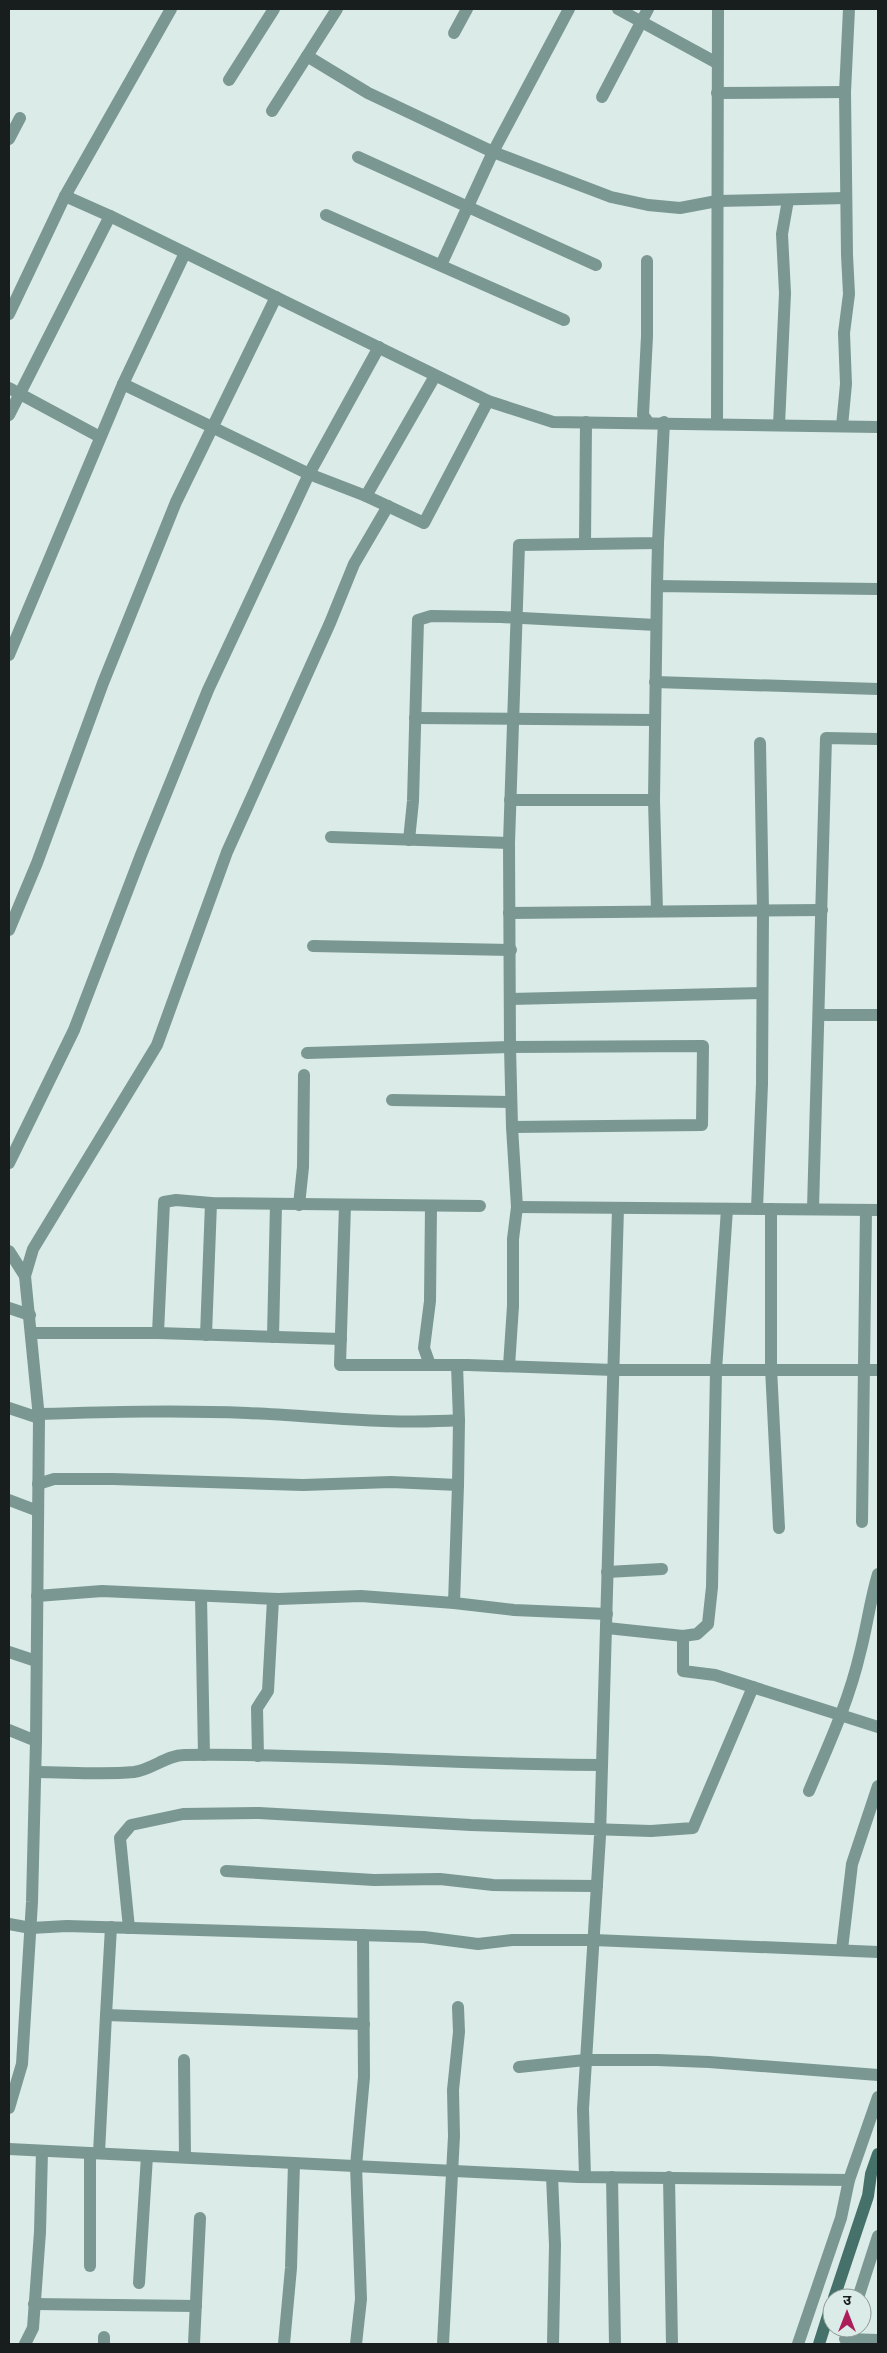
<svg xmlns="http://www.w3.org/2000/svg" width="887" height="2353" font-family="'PT Serif','Noto Sans Devanagari',serif">
<style>
.lines{fill:none;stroke-linecap:round;stroke-linejoin:round}
.street{stroke:#7b9792;stroke-width:12}
.secondary{stroke:#45716a;stroke-width:12}
</style>
<rect width="100%" height="100%" fill="#daebe8"/>
<g class="lines">
<g class="street">
<polyline points="618,9 717,63"/>
<polyline points="454,33 467,9"/>
<polyline points="307,56 368,93 493,152 611,197 648,205 680,208 717,201 846,198"/>
<polyline points="229,80 274,9"/>
<polyline points="717,93 845,92"/>
<polyline points="602,97 648,9"/>
<polyline points="272,111 337,9"/>
<polyline points="9,139 20,118"/>
<polyline points="358,157 596,265"/>
<polyline points="65,196 110,216"/>
<polyline points="326,215 564,320"/>
<polyline points="647,261 647,336 643,415 648,422"/>
<polyline points="441,265 493,152 569,9"/>
<polyline points="9,314 65,196 171,9"/>
<polyline points="123,384 309,474 366,496 424,523 488,401"/>
<polyline points="9,388 100,437"/>
<polyline points="9,415 110,216 488,401 553,422 878,427"/>
<polyline points="717,424 718,9"/>
<polyline points="779,425 785,293 782,234 788,200"/>
<polyline points="842,426 846,384 844,333 849,294 847,255 845,92 849,9"/>
<polyline points="366,496 435,376"/>
<polyline points="585,544 586,422"/>
<polyline points="657,586 658,543"/>
<polyline points="9,655 123,384 185,253"/>
<polyline points="655,682 878,689"/>
<polyline points="415,718 655,720"/>
<polyline points="510,800 654,800"/>
<polyline points="331,837 509,843"/>
<polyline points="409,840 413,801 418,620 431,616 501,617 656,625"/>
<polyline points="657,911 654,800 657,586 878,589"/>
<polyline points="509,913 822,910"/>
<polyline points="9,930 37,863 103,683 176,502 276,297"/>
<polyline points="313,946 511,950"/>
<polyline points="510,999 762,993"/>
<polyline points="819,1015 878,1015"/>
<polyline points="307,1053 510,1047 703,1046 702,1125 512,1127"/>
<polyline points="392,1100 511,1102"/>
<polyline points="9,1163 74,1030 141,855 208,690 309,474 379,347"/>
<polyline points="299,1205 303,1167 304,1075"/>
<polyline points="345,1205 340,1365 468,1365 614,1370 878,1370"/>
<polyline points="517,1207 878,1210"/>
<polyline points="757,1209 762,1084 763,910 760,743"/>
<polyline points="771,1209 771,1368 779,1528"/>
<polyline points="813,1209 826,738 878,739"/>
<polyline points="9,1251 25,1276"/>
<polyline points="9,1308 30,1315"/>
<polyline points="31,1333 158,1333 341,1339"/>
<polyline points="158,1333 164,1202 176,1200 211,1203 480,1206"/>
<polyline points="206,1335 211,1203"/>
<polyline points="273,1337 276,1204"/>
<polyline points="430,1365 424,1348 430,1301 431,1206"/>
<polyline points="509,1366 513,1306 513,1239 517,1207 512,1127 510,1047 509,843 519,545 658,543 664,422"/>
<polyline points="9,1408 39,1418"/>
<path d="M39,1414C108,1412 178,1410 247,1413C317,1416 389,1425 459,1420L457,1365"/>
<polyline points="38,1484 54,1479 113,1479 303,1485 391,1482 458,1485 459,1420"/>
<polyline points="9,1500 38,1511"/>
<polyline points="862,1522 866,1210"/>
<polyline points="607,1572 662,1569"/>
<polyline points="37,1596 102,1591 278,1599 361,1596 454,1603 458,1485"/>
<polyline points="201,1596 204,1755"/>
<polyline points="454,1603 514,1610 607,1614"/>
<polyline points="607,1628 683,1636 697,1634 708,1624 712,1587 716,1370 727,1209"/>
<polyline points="683,1636 683,1671 715,1675 878,1727"/>
<polyline points="9,1652 36,1661"/>
<polyline points="9,1730 36,1741"/>
<polyline points="258,1756 257,1708 268,1691 273,1599"/>
<path d="M36,1772C68,1772 102,1775 134,1772C151,1770 167,1755 184,1755C324,1753 462,1765 601,1765"/>
<path d="M809,1791C828,1746 849,1701 860,1653C867,1627 870,1600 878,1574"/>
<polyline points="226,1871 374,1880 440,1879 493,1885 597,1886"/>
<polyline points="9,1924 31,1928 67,1926 424,1937 478,1944 512,1940 594,1940 878,1952"/>
<polyline points="111,1927 106,2015 364,2024"/>
<polyline points="129,1928 120,1838 131,1825 183,1814 259,1813 471,1825 651,1831 693,1828 753,1687"/>
<polyline points="842,1949 852,1864 878,1786"/>
<polyline points="184,2060 185,2157"/>
<polyline points="519,2067 585,2060 657,2060 709,2062 878,2075"/>
<polyline points="9,2108 22,2064 32,1902 36,1741 39,1418 25,1276 33,1249 157,1045 227,852 330,623 354,564 388,506"/>
<polyline points="9,2149 578,2177 849,2180"/>
<polyline points="99,2153 106,2015"/>
<polyline points="552,2176 555,2245 553,2344"/>
<polyline points="585,2177 583,2109 600,1836 618,1208"/>
<polyline points="612,2177 615,2344"/>
<polyline points="669,2177 672,2344"/>
<polyline points="90,2266 90,2153"/>
<polyline points="139,2283 147,2156"/>
<polyline points="858,2298 878,2236"/>
<polyline points="34,2304 196,2306"/>
<polyline points="845,2339 878,2340"/>
<polyline points="25,2344 33,2328 40,2232 42,2151"/>
<polyline points="104,2344 104,2337"/>
<polyline points="194,2344 200,2218"/>
<polyline points="284,2344 291,2268 294,2163"/>
<polyline points="356,2344 361,2299 356,2166 364,2077 363,1935"/>
<polyline points="443,2344 454,2136 453,2090 459,2032 458,2007"/>
<polyline points="798,2344 841,2218 849,2180 878,2097"/>
</g>
<g class="secondary">
<polyline points="834,2298 868,2196 871,2174 878,2154"/>
<polyline points="819,2344 832,2303"/>
</g>
</g>
<rect width="887" height="2353" fill="none" stroke="#181e1d" stroke-width="20"/>
<g transform="translate(847 2313)"><circle r="24" fill="#daebe8" stroke="#8c9997"/>
<path d="M0-4L9 19L0 12L-9 19Z" fill="#ac1e5a"/>
<text y="-8" font-size="14" font-weight="bold" text-anchor="middle" fill="#181e1d">उ</text>
</g>
</svg>
